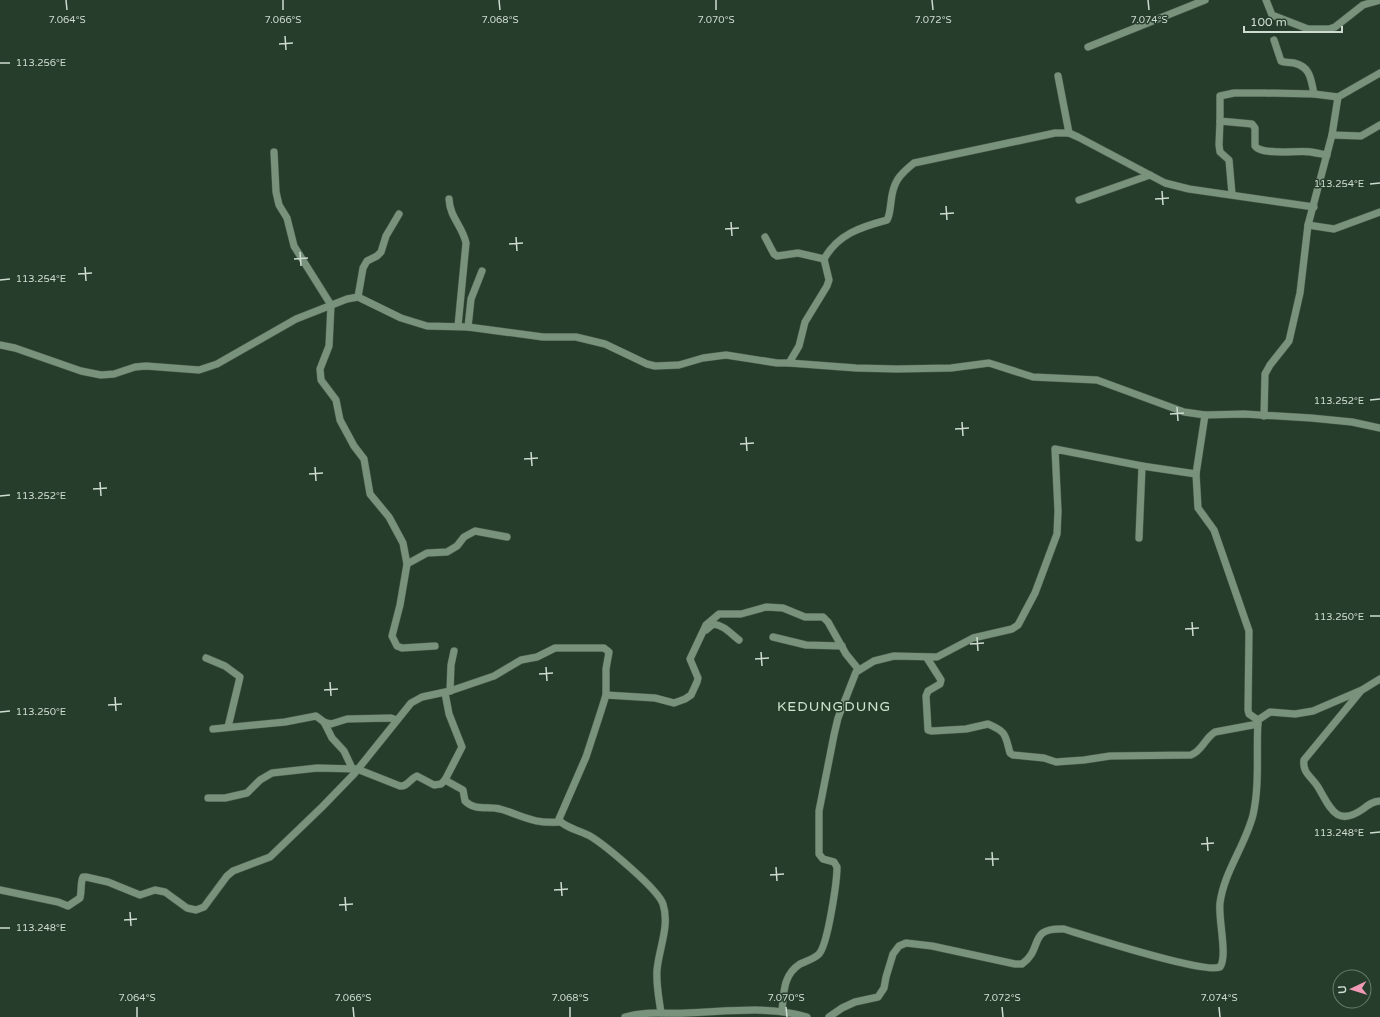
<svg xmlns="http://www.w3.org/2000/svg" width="1380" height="1017" font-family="'Varela Round',sans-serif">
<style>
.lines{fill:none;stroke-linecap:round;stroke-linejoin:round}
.minor-casing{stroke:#485b4c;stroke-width:8}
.minor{stroke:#78927c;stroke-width:7}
.ticks{fill:none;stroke:#cedbd0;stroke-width:1.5}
.labels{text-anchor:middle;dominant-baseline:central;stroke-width:3;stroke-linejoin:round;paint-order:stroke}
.quarter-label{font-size:14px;letter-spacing:1px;fill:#cbe7cf;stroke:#273d2b}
.ticks-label{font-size:10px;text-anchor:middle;fill:#cedbd0;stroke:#273d2b;stroke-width:3;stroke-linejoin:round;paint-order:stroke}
</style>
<rect width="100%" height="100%" fill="#273d2b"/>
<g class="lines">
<defs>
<g id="minor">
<polyline points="1266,0 1272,15 1308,29 1329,29 1335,27 1363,5 1380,0"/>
<path d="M1274,40L1281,61C1285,63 1290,62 1294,63C1311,67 1311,80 1314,94"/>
<polyline points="1088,47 1205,0"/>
<polyline points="1058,76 1069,133"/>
<polyline points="1220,121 1219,145 1220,152 1229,160 1232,194"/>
<polyline points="1332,135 1361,136 1380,125"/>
<polyline points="274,152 276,192 279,205 287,218 294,246 331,305 329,346 320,369 321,380 336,400 340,420 354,446 364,459 370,494 389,517 403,543 407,564 400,605 392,636 397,646 402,648 435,646"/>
<path d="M1327,155C1322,154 1316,153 1311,152C1299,150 1262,156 1255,146V128L1252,124L1220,121V96L1234,93H1264L1314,94L1338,97L1380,73"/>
<path d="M449,199C450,218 462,225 466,243L458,326"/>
<polyline points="1079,200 1150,175"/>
<polyline points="1308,225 1334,229 1380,212"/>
<polyline points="765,237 774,254 777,256 798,253 824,259"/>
<polyline points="358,297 363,268 367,261 377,256 381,252 386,236 399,214"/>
<polyline points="468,327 471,299 482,271"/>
<path d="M0,345L15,348L81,371L101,375L114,374L135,367L146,366L199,370L217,364L296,319L347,299L358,297L401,318L427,326L468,327L543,337H576L605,344L647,364L655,366L679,365L703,358L726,355L777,363H789L799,346L805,322L827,286L829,280L824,259C838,234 861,227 887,220C890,215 890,208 891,202C893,182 899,175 914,163L1055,133H1069L1078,137L1165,183L1189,189L1314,207"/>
<polyline points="789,363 856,368 897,369 951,368 989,363 1033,377 1097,380 1184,412 1205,415 1244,414 1311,418 1352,422 1380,428"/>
<polyline points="1205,415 1196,474 1198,508 1214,530 1249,631 1248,710 1249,714 1258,720"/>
<polyline points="1264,416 1265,374 1270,365 1289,341 1300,293 1308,225 1332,135 1338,97"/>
<polyline points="1139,538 1142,466"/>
<polyline points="407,564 427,553 447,552 457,546 464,537 475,531 507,537"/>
<path d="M706,630L713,624C724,625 731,634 739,640"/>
<polyline points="773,637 806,645 842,646"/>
<polyline points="206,658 225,666 240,677 228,727"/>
<path d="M927,658L941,680L940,684L928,691L926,696L928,730L932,731L966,729L988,724C1007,732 1005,735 1010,753L1013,755L1044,758L1056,762L1084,760L1110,756L1191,755C1202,751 1205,738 1215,732L1258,724"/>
<polyline points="450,691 451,665 454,651"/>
<path d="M1360,692L1304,760C1302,773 1312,777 1318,787C1330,807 1336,828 1363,809C1368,805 1373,801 1380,801"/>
<polyline points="606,695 655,698 674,703 685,699 691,695 697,682 698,678 690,659 706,625 719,614 741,614 766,607 783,608 805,617 823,617 828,622 846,654 859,670"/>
<polyline points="324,722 331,724 347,719 391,718 397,720"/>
<polyline points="213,729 285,722 316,716 324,722 332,738 344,751 352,768"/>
<path d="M445,780L463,790L465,801C475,811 488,806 500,809C524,816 532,824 560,822"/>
<path d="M208,798H225L247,793L260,780L272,773L317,768L357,769L400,786C407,787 411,778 417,776L434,785L441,784L445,780L462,747L449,714L445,693"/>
<path d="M0,890L58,902L68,906L80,898C82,890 80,884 83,877H86L108,882L140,895L155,890L165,892L187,908L196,910L204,907L227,876L233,871L270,857L322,807L354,774L411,703L422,697L450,691L494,676L521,660L537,657L555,648H604L609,652L606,669V695L601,711L586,757L559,819C561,826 583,832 590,836C605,845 658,889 663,904C670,926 659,948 657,970C656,985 659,998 661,1013"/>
<path d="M782,1010C784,992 783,975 800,964C806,961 814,959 819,954C828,944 837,881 837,867L834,862L823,859L819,854V811L834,735L838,718L856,672L874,661L894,656L937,657L973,638L1012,629L1018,625L1035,593L1057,534L1058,511L1055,449L1142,466L1196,474"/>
<path d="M625,1017C645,1011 665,1014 686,1013C726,1012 768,1005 807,1017"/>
<path d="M829,1017L842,1008L855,1002L878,997L884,988L886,977L893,954L899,946L906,943L932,946L1015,964H1022C1044,949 1027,927 1064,929C1087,936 1204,974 1220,967C1228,956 1218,919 1220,903C1224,872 1245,846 1253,815C1260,784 1256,752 1258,720L1270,712L1295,714L1313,711L1362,690L1380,679"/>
</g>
</defs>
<use href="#minor" class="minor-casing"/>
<use href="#minor" class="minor"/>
</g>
<path class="ticks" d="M66,0L67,10M283,0V10M499,0L500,10M716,0V10M932,0L933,10M1148,0L1149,10M285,36L286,50M279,44L293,43M0,63H10M1370,184L1380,183M1162,191L1163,205M1155,199L1169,198M946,206L947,220M940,214L954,213M731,222L732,236M725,229L739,228M516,237L517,251M509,244L523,243M300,252L301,266M294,259L308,258M85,267L86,281M78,274L92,273M0,280L10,279M1370,400L1380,399M1177,407L1178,421M1170,414L1184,413M962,422L963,436M955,429L969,428M746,437L747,451M740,444L754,443M531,452L532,466M524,459L538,458M315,467L316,481M309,474L323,473M100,482L101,496M93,489L107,488M0,496L10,495M1370,616H1380M1192,622L1193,636M1185,629L1199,628M977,637L978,651M970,644L984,643M761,652L762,666M755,659L769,658M546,667L547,681M539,674L553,673M330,682L331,696M324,690L338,689M115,697L116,711M108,705L122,704M0,712L10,711M1370,833L1380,832M1207,837L1208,851M1201,844L1214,843M992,852L993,866M985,859H999M776,867L777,881M770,875L784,874M561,882L562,896M554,890L568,889M345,897L346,911M339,905L353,904M130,912L131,926M124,920L137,919M0,928H10M137,1007V1017M353,1007L354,1017M570,1007V1017M786,1007L787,1017M1002,1007L1003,1017M1219,1007L1220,1017"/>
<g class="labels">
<g class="quarter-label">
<text x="834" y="706">KEDUNGDUNG</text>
</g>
</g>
<g class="ticks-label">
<text x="67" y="23">7.064°S</text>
<text x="283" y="23">7.066°S</text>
<text x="500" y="23">7.068°S</text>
<text x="716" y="23">7.070°S</text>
<text x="933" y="23">7.072°S</text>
<text x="1149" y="23">7.074°S</text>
<text x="41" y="66">113.256°E</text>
<text x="1339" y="187">113.254°E</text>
<text x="41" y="282">113.254°E</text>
<text x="1339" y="404">113.252°E</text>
<text x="41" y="499">113.252°E</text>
<text x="1339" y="620">113.250°E</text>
<text x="41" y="715">113.250°E</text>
<text x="1339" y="836">113.248°E</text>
<text x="41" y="931">113.248°E</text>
<text x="137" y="1001">7.064°S</text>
<text x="353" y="1001">7.066°S</text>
<text x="570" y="1001">7.068°S</text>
<text x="786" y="1001">7.070°S</text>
<text x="1002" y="1001">7.072°S</text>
<text x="1219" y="1001">7.074°S</text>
</g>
<g transform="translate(1352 989) rotate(266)"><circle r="19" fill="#273d2b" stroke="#6a7c6d"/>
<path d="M0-3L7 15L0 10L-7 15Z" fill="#f09ab5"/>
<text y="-6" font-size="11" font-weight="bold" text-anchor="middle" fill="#cedbd0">U</text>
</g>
<path d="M1244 26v6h98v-6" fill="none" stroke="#cedbd0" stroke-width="2"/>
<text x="1250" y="26" font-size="12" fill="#cedbd0" stroke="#273d2b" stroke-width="3" paint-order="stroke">100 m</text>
</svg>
